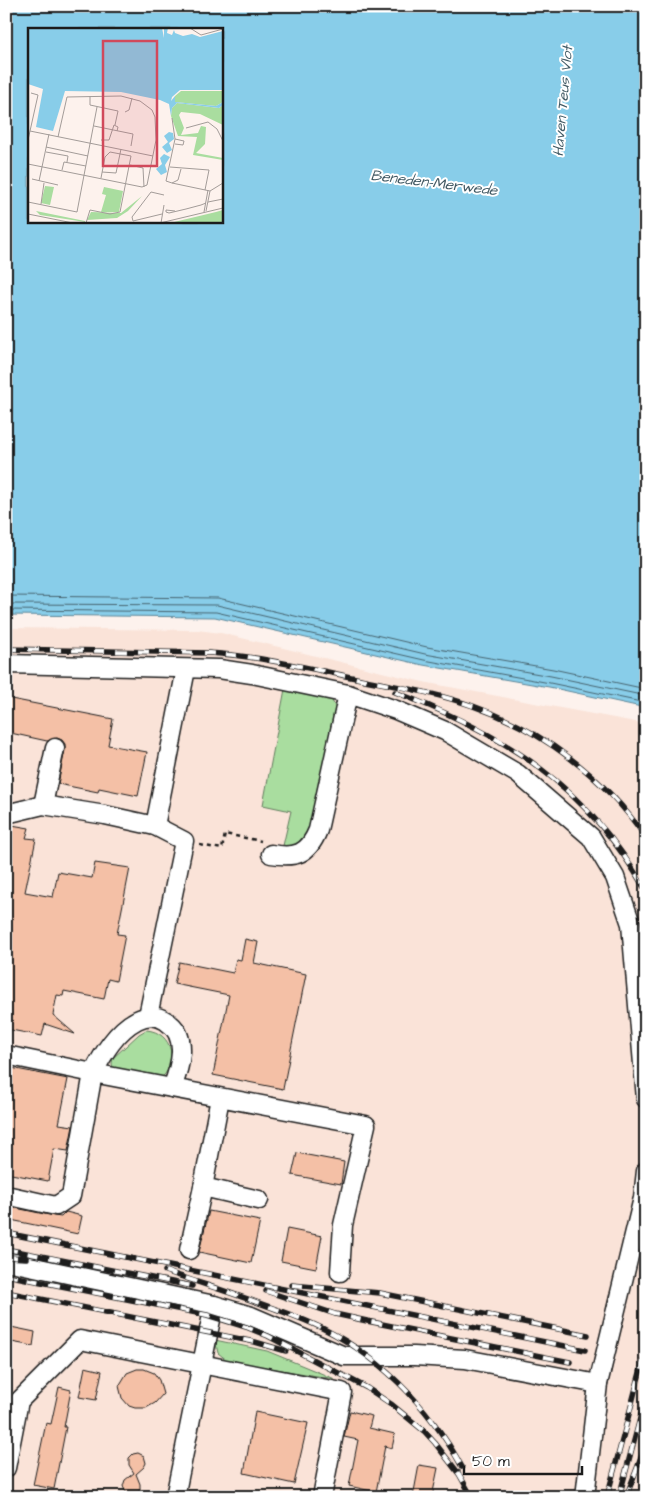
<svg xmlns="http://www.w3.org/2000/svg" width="652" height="1503" font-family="'Architects Daughter',sans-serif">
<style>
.built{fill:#fae3d8}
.green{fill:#a9dd9f;stroke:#627c5e}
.water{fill:#88cde9;stroke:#5d8697;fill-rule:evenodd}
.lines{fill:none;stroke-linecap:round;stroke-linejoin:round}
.shore{stroke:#47636e;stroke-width:1}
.building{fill:#f4c0a6;stroke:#1c1c1c}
.minor-casing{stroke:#1c1c1c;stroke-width:21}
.path{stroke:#1c1c1c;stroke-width:2.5;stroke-dasharray:4 4;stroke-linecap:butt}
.minor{stroke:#fff;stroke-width:18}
.rail-casing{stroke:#1c1c1c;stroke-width:5.5}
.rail{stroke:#fff;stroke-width:4;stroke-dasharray:11;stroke-linecap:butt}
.labels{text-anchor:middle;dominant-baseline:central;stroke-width:4;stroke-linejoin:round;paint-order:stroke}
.water-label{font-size:15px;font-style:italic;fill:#425a64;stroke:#fff}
.inset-road{fill:none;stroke:#a39c99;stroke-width:1}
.view{fill:#d1495b;fill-opacity:0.15;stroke:#d1495b;stroke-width:2.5}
.inset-edge{fill:none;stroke:#1c1c1c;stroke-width:2.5}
</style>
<rect width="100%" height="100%" fill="#fdf2ed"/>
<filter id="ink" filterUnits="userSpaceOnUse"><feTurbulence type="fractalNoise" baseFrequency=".02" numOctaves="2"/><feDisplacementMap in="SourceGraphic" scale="10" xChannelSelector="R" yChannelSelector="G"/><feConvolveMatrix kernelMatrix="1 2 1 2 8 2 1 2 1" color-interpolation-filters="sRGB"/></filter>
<g filter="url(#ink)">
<polygon class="built" points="6,628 197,630 221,633 423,682 646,724 646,1473 639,1497 6,1497"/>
<g class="green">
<polygon points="285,689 331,699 336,708 336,716 310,833 298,846 282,850 291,811 263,805"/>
<path d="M146,1030C174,1032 179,1065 159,1080L113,1071L112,1063L113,1058L139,1034Z"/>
<polygon points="215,1340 267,1351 335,1379 228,1361 218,1353"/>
</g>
<path class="water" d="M6,6H646V708L549,687L423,665L215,617L6,615ZM29,29H221V221H29Z"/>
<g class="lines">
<g class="shore">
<polyline points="6,596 218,598 427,647 553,669 646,689"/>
<polyline points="6,604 217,605 425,654 551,676 646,696"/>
<polyline points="6,610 216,612 424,660 550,683 646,703"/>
</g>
</g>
<g class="building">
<polygon points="6,698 113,719 108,745 147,752 138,796 99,788 98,792 58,784 65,750 65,744 62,740 57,738 47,741 6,732"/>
<polygon points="6,824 29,828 26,838 36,839 25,892 53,897 58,872 92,878 95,863 130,868 117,934 125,935 116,981 108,979 104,999 64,991 63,996 57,995 53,1015 75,1034 45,1024 42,1036 6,1029"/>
<polygon points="245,939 258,942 254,963 306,974 283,1089 213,1075 229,995 174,984 179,962 233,973 236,959 241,960"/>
<polygon points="6,1067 68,1079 59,1124 73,1126 68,1151 54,1149 48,1181 6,1173"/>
<polygon points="297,1153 344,1162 341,1184 292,1175"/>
<polygon points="6,1206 54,1216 61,1217 66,1212 82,1216 78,1234 6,1219"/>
<polygon points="209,1211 260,1221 251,1263 199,1252"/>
<polygon points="287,1229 322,1236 316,1268 281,1261"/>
<polygon points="6,1326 35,1332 33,1346 6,1341"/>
<polygon points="85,1367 102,1371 96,1400 79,1397"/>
<polygon points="137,1369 144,1369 154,1373 159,1380 163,1394 155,1403 146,1408 135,1408 129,1406 122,1398 119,1386 127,1373"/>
<polygon points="59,1387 71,1390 64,1427 66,1427 54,1489 33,1485 46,1423 51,1424"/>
<polygon points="350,1411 372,1416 369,1428 395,1434 392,1448 385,1446 376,1492 349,1486 358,1440 344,1437"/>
<polygon points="255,1412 308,1423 294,1484 244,1473"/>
<polygon points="138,1453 144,1456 146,1463 144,1467 136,1474 140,1484 140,1490 136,1493 131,1495 125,1491 123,1486 125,1480 134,1473 129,1465 129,1458 133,1454"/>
<polygon points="419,1465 438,1468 432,1497 413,1497"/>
</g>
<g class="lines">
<defs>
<g id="minor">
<polyline points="6,664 219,669 252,674 348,694 396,710 445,731 518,774 591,837 615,877 631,924 646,1099"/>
<polyline points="43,805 55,748"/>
<polyline points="6,814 43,805 105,815 155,826 184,841 148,1016"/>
<polyline points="155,826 186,669"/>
<path d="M271,854C295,858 308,855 318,830L348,694"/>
<polyline points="6,1055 93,1073 366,1125 343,1225 340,1272"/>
<polyline points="203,1187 259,1200"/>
<path d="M6,1195L56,1206L71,1196L93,1073C103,1054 116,1031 137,1020C147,1015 157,1015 166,1021C190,1036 180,1067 172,1088"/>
<polyline points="189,1250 203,1187 220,1098"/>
<polyline points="6,1261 214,1305 251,1316 344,1356 414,1356 465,1359 598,1384"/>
<polyline points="6,1468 19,1401 80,1340 342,1392 322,1497"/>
<polyline points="175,1497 214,1305"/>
<polyline points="585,1497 598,1384 643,1198 646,1171"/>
</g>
</defs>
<use href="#minor" class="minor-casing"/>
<polyline class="path" points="200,845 222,849 225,834 261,841"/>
<use href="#minor" class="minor"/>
<defs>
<g id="rail">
<path d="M6,649L209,653C257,656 304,667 351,677C392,686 434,692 473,706C542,730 605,777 646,838"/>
<path d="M395,692C505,734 587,786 646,891"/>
<polyline points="6,1233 585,1350"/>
<polyline points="6,1249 192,1286"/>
<polyline points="6,1257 26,1258"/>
<path d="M165,1271C214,1288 264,1303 311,1323C376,1351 429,1406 462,1467"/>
<polyline points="6,1275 207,1315 246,1327 268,1336 367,1388 391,1404 424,1431 435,1443 459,1474 472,1497"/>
<polyline points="292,1285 380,1293 588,1335"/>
<polyline points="266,1291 335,1314 367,1321 570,1362"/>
<polyline points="6,1292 255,1342 286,1351"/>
<polyline points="607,1497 646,1350"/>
<polyline points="619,1497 646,1396"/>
<polyline points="626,1497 646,1445"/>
<polyline points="641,1497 646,1478"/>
</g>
</defs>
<use href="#rail" class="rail-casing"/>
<use href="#rail" class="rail"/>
</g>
</g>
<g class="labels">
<g class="water-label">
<text transform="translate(563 101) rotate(-85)">Haven Teus Vlot</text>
<text transform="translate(434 183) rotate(7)">Beneden-Merwede</text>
</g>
</g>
<g transform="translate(28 28)">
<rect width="195" height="195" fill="#fdf2ed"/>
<path d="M153,63H195V74L188,78L147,74V68ZM149,75L191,80L195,77V97L172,86L153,84L151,87L156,100L153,107L170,105L173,98L178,99L177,116L168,125L195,130V132L165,127L169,109L150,108L143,88L144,80ZM17,158L26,159L22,177L13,175ZM76,159L95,163L91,184H73L78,167L74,166ZM114,168L100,183L89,190L59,192L63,184L93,185ZM195,182V195H142L188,184ZM8,183L57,193V194L12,187Z" fill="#a9dd9f"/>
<path d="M0,0H134L136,10V0H140L139,5L144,7L146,2L147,5L155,8L164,6L172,9L195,3V62H152L144,69L143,73L147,68V74L188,78L195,74V77L191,80L149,75L144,80L143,88L141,76L132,72L93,64L37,63L25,103L8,99L15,61L0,56ZM141,104L145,105L146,111L141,115L144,122L139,125L134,119L140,114L136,108ZM136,126L142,129L137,137L139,144L133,147L128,141L134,136L132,130Z" fill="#88cde9"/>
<path class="inset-road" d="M162,0L173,7L195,1M62,68V77L90,83L87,97M97,84L101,82L104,70M144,90L147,111L138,153L144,155M66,98L105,106L103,118M158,100L180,94L189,101L195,113M2,103L125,128M0,112L10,67L3,65M73,112H81L86,97L90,99L89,103M147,116L155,117L156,113L147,111M18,119L60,128M18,124L40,128L39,134M0,136L114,159L119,157L128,112L127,89L124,82L112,73L93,68L39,69L30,109M102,137L115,140L116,159M142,139L181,142L177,162M153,141L150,152L144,155L182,163L195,155M34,142L36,134L58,138M74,144L88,145L93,121M4,151L30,157M11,153L21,106M0,174L49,184L69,79M180,174L195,171M13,176L16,155M147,183L138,182V184L141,185L158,181L173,177L178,175M178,183L182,163M176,184L180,162M0,186L45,195M134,186L105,193L104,189L123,164L136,167M58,195L62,182L82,186L92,184L103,128L82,124L77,129L73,150M132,195L195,180M133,195L136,177"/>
<path class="view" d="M75,13H129V138H75Z"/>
<rect width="195" height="195" class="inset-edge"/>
</g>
<rect width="652" height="1503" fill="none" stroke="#fff" stroke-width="25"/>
<rect x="12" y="12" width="627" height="1478" fill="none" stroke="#1c1c1c" stroke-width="2" filter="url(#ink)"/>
<path d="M464 1466v8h118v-8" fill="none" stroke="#1c1c1c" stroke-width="2.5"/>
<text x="472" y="1466" font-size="15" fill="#1c1c1c" stroke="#ffffff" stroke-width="4" paint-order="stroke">50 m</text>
</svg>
